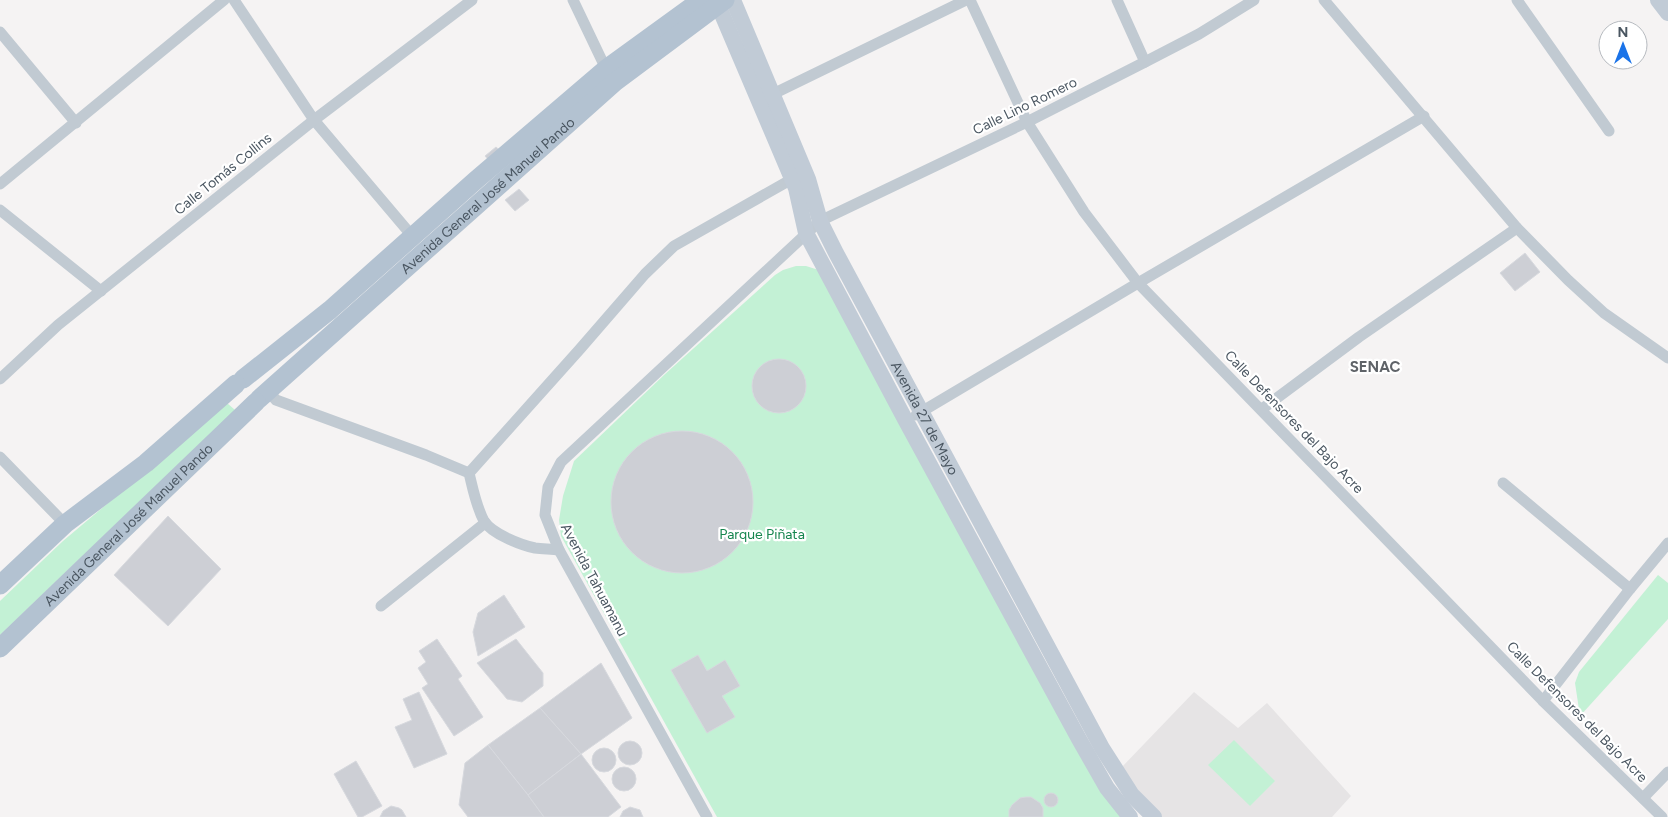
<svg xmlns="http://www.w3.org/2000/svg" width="1668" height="817" font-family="Figtree,sans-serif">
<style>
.education{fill:#e6e4e5}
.green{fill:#c3f1d5}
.building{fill:#cdcfd5;stroke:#d7d9de}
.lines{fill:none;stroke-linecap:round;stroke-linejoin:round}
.street{stroke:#c1cad2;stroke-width:11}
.secondary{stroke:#c1cbd6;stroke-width:16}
.primary{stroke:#b3c2d1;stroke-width:19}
.labels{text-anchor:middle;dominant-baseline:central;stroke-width:4.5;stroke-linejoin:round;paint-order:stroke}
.street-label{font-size:14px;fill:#4a5661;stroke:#fff}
.park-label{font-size:14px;fill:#17864f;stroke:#fff}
.neighbourhood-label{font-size:15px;font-weight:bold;fill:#5f6368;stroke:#fff}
</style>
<rect width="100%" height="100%" fill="#f5f3f3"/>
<polygon class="education" points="1194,692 1238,728 1267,703 1351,796 1332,817 1159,817 1121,768"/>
<g class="green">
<polygon points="796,266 806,266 822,271 1122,817 717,817 561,536 559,520 563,496 574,461 664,375 775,275 783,270"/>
<polygon points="227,403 235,410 0,635 0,601 63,541"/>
<polygon points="1658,575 1668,583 1668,619 1580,716 1575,683 1579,672"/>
<polygon points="1234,740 1275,781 1250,806 1208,765"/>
</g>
<g class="building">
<polygon points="496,147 504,154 492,164 485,156"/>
<polygon points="519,189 529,200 515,211 505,200"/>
<polygon points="1525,253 1540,272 1515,291 1500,273"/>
<circle cx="779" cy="386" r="27"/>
<circle cx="682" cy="502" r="71"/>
<polygon points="168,516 221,569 168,626 114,575"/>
<polygon points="504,595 525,627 478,656 473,632 478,613"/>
<polygon points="437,639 462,676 458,679 483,717 454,736 422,688 428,684 418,668 426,662 419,651"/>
<polygon points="516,639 543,673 543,686 522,702 507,699 477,663"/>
<polygon points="698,655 707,671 725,660 740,686 722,696 735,717 707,733 671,670"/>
<polygon points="601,663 632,718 581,754 540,708"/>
<polygon points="419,692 447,754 414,768 395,727 412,720 403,699"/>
<polygon points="540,708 581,754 528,795 488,745"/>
<circle cx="630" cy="753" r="12"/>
<polygon points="488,745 528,795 544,817 468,817 459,805 465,763"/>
<circle cx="604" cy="760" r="12"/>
<polygon points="581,754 621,807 608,817 544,817 528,795"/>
<polygon points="356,761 382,806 362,817 358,817 334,774"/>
<circle cx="624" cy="779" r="12"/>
<circle cx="1051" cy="800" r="7"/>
<polygon points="1026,797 1031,797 1040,803 1043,808 1043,817 1009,817 1009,810 1012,805 1020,798"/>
<polygon points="391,806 399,808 402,810 406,817 380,817 383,811"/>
<polygon points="630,807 640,810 643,817 620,817 623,811"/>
</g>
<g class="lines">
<g class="street">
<polyline points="234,0 314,120 413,237"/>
<polyline points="573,0 606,69"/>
<polyline points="970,0 1027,122 1084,212 1138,283 1543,701 1662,817"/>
<polyline points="1117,0 1145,62"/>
<polyline points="1324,0 1517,228 1568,280 1604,313 1668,358"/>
<polyline points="1517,0 1609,131"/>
<polyline points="0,32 76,123"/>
<polyline points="773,94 966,0"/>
<polyline points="0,184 224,0"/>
<polyline points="0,210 101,291"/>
<polyline points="0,379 58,325 314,120 472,0"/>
<path d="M268,391L276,400L426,455L469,473C473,489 476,506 484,521C492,534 521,545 535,548C543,549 551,549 559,550"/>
<polyline points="1262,409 1359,337 1517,228"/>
<polyline points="916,415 1138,283 1424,116"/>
<polyline points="0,457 65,524"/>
<polyline points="469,473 580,349 645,274 674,246 792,179"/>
<polyline points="1503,483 1630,589"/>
<polyline points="381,606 485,523"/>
<polyline points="1543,701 1630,589 1668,543"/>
<polyline points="1643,798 1668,772"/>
<polyline points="707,817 559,550 545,515 548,487 561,462 820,221 1027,122 1145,62 1199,34 1254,0"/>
</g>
<g class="secondary">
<polyline points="716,0 796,188 806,233 906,421 1079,739 1107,788 1130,817"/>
<path id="s1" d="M733,0L808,179L820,221L836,253L1102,748L1132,795L1154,817"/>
<polyline points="1658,0 1668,13"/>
</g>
<g class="primary">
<polyline points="243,379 330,310 476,180 606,69 701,0"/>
<path id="s2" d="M259,399L615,82L725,0"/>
<polyline points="0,585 65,524 146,463 236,384"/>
<path id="s3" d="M0,648L256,402"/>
</g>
</g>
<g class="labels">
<g class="street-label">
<text transform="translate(1025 106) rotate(-26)">Calle Lino Romero</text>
<text transform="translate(223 174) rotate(-39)">Calle Tomás Collins</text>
<text stroke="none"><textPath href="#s2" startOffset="306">Avenida General José Manuel Pando</textPath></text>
<text stroke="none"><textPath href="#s1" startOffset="461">Avenida 27 de Mayo</textPath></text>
<text transform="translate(1294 422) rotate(46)">Calle Defensores del Bajo Acre</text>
<text stroke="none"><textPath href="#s3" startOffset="178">Avenida General José Manuel Pando</textPath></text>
<text transform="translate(594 580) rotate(62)">Avenida Tahuamanu</text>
<text transform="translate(1577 712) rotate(45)">Calle Defensores del Bajo Acre</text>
</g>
<g class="park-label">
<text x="762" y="534">Parque Piñata</text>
</g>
<g class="neighbourhood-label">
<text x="1375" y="367">SENAC</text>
</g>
</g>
<g transform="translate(1623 45)"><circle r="24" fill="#ffffff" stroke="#b7bbc0"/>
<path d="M0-4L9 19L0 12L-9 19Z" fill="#1a73e8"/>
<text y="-8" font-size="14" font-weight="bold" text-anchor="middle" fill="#4a5661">N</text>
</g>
</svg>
